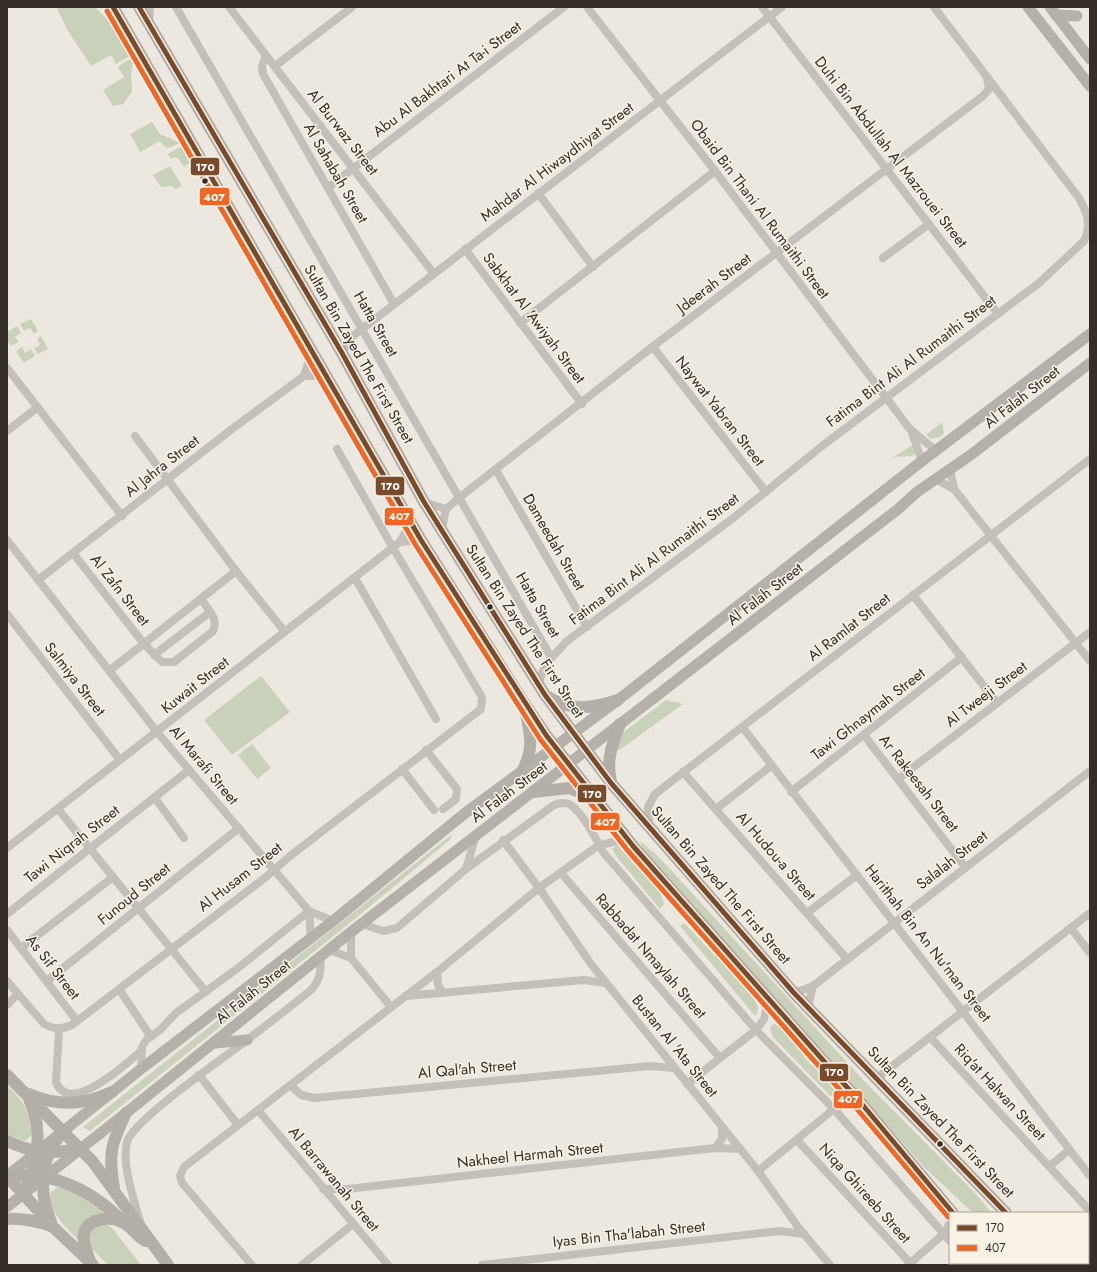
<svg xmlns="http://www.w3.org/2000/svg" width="1097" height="1272" font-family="Jost,sans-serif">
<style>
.green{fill:#cad1ba}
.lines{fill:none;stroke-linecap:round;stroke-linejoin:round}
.minor{stroke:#c4bfb9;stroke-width:8}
.secondary{stroke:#b5b0aa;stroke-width:11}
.primary{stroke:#b3aea8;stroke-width:12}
.bus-1-casing{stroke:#f8f2e7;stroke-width:8}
.bus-2-casing{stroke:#f8f2e7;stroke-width:8}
.bus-1{stroke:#7a4b2a;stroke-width:5}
.bus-2{stroke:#f26522;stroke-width:5}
.bus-dot{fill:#352d27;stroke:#f8f2e7;stroke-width:1.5}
.labels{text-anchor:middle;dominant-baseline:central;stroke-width:3;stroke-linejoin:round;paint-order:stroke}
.street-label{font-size:15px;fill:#352d27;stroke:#f8f2e7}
.line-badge{stroke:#f8f2e7;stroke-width:1.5}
.badge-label{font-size:11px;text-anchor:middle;font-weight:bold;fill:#fff}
</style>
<rect width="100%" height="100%" fill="#ece8e0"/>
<g class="green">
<polygon points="61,7 95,7 108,20 129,56 116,64 111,55 91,66 68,31 57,9"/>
<polygon points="130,59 133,64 131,72 132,92 123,104 113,106 103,90 124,77 118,67"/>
<polygon points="152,122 160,134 180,143 169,148 165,147 160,141 140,152 130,134"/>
<polygon points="182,146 191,162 184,167 179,159 175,157 171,159 168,154"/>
<polygon points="170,166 182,186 176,189 171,186 161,187 153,175"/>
<polygon points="31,319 38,331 34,334 30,328 24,331 20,324"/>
<polygon points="17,326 21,333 15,337 19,342 11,346 7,340 7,332"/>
<polygon points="41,336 48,349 38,354 34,348 40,345 37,339"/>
<polygon points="22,347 25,353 31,349 35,356 24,363 16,351"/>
<polygon points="942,422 944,433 940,437 931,439 926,435"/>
<polygon points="916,443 920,451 912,456 893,457"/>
<polygon points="261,676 290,712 232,755 204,720"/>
<polygon points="666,700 683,704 618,751 616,745 617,737"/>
<polygon points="252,744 271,768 257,779 238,755"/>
<polygon points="451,835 451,839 356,918 90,1131 83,1127"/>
<polygon points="640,841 659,857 865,1082 974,1192 992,1213 973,1213 924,1167 643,849"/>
<polygon points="617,845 624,849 661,894 664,904 660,909 617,857 612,849"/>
<polygon points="684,923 752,994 758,1007 757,1014 754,1015 750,1010 680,926"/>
<polygon points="775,1024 780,1025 809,1063 822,1072 840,1094 839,1096 830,1096 772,1036 770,1028 772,1025"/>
<path d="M7,1086C26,1103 28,1110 32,1135L25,1141L7,1135Z"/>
<path d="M58,1187C75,1187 94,1203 105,1214C85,1214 83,1222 79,1240C68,1230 46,1209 51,1192Z"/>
<polygon points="104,1223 112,1228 141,1265 108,1265 90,1247 87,1232"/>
</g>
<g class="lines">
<g class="minor">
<polyline points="176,7 551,657"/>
<polyline points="229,7 434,274"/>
<polyline points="587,7 715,171 909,428 936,451"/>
<polyline points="762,7 998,314"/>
<polyline points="149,22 150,7"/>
<polyline points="266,55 262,66 263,74 394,304"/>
<polyline points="275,66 352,7"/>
<polyline points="329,187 564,7"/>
<polyline points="538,193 593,267"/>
<polyline points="465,249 582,404"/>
<polyline points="883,258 929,224"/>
<polyline points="520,323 715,171"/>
<polyline points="653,347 766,492"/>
<polyline points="342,353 349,339 782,7"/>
<polyline points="7,368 122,516"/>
<polyline points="304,376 312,351"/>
<polyline points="7,431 38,407"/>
<polyline points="912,433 922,461"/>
<polyline points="135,436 236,571 285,632"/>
<polyline points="950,469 954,489"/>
<polyline points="496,470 587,627"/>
<polyline points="935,479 954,489 1090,661"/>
<polyline points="424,502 446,509"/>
<polyline points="442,530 446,509 460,497 660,341 983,96 989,89 987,78"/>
<polyline points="7,540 157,732 309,911 333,921"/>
<polyline points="400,542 421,540"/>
<path d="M73,553L144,644L162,662H174L213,631C219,619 208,609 201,599"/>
<polyline points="355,578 436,719"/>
<polyline points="38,580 232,429 304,376 326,376"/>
<polyline points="913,595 997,703"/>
<polyline points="7,614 120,760"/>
<polyline points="154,655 210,612"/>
<polyline points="109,671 236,571"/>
<path d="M538,685L545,665L567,641L732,519L822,446L1039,283L1084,241C1092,224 1087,213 1079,198L934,7"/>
<polyline points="743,728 1090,1176"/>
<polyline points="864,735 965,867"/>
<polyline points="426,750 457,789 456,799 443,809"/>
<polyline points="402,769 434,810"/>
<polyline points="683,772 847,959"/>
<polyline points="898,779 1090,632"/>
<polyline points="791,792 962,657"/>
<polyline points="155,798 184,838"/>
<polyline points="58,809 206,992"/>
<polyline points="716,809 771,766"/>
<polyline points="649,825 648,807 655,794 1090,459"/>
<polyline points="503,840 539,888 591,964 758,1171 799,1228 830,1265"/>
<polyline points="7,848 400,542 406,531 410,520"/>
<polyline points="466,869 476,835"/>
<polyline points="561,873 720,1058"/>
<polyline points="309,911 311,938"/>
<polyline points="807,913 857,875"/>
<polyline points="7,914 189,770"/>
<path d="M362,924L383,931L397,928L466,869L554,805C559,803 563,802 569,804C581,810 597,840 603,852L756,1030L834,1109L950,1241"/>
<polyline points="1071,928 1090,953"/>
<polyline points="7,930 77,1021"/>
<polyline points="21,948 113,877"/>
<polyline points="329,950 351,958 391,1007"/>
<polyline points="351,958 351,932"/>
<polyline points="437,972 438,985 443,993"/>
<path d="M7,981L44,1024C54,1029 61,1030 72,1025L266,877L290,856L481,709L482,697L393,548L337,449"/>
<polyline points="47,981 239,828"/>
<polyline points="119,989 151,1037"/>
<polyline points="794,993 813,986 1090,771"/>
<polyline points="406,996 584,980 606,983"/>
<polyline points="7,1005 18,994"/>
<polyline points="808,1007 813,986"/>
<path d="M59,1029L56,1082C69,1117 127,1063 141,1051"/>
<polyline points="931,1038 1090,1211"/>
<polyline points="141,1069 142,1047 147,1039 160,1030 176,1013 238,968 309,911"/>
<polyline points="199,1075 238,1125"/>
<polyline points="877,1078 1090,913"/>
<polyline points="687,1084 756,1030 764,1019 769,999"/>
<polyline points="291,1086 301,1095 314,1098 650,1066 674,1068"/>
<polyline points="258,1110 388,1265"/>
<polyline points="797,1140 912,1265"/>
<polyline points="715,1148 722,1139 722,1128"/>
<polyline points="1050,1166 1069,1150"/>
<polyline points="758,1171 834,1109 850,1103 861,1103"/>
<polyline points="323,1189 347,1189 715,1148 740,1149"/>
<path d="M141,1225C135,1202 121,1165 127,1142C133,1120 225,1057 247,1040C268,1024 290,1007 311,990C320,980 322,970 320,956"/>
<polyline points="970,1263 972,1265"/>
<polyline points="252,1265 182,1183 180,1176 184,1167 437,972 539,888 599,845 618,841 632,846"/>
<polyline points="302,1265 353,1224"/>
<polyline points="482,1265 779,1231 804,1234"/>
<polyline points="908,1265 946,1232 950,1222"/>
</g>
<g class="secondary">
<polyline points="1028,7 1090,86"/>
<polyline points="1050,7 1090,59"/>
<polyline points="1056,15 1077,16"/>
<polyline points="215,1043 247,1040"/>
<polyline points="7,1176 141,1069 333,921 464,814 618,700 922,461 1090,334"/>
<polyline points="7,1207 126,1113 351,932 897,510 917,492 972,454 1090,363"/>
</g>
<g class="primary">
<polyline points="113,7 421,540 524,703 546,735 633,846 861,1103 953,1213"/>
<polyline points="139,7 342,353 424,502 545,695 611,783 794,993 1006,1213"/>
<path d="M548,697C571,712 594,708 618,700"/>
<path d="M522,772C535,747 530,734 525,708"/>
<path d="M611,782C606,760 612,744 620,724"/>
<polyline points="533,792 570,788 593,798"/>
<polyline points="7,1075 93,1162 168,1265"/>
<path d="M29,1094C58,1107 85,1105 112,1092"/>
<path d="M7,1141C31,1153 54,1154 80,1149"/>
<path d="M7,1176C52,1170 94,1191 124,1223"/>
<polyline points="7,1176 53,1227 93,1265"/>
<path d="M114,1188C108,1154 111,1144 126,1113"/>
<path d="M23,1193C38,1162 44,1132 29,1099"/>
<path d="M7,1219C23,1218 36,1221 51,1226"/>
<path d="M51,1222C38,1191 40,1157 63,1132"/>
<path d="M90,1261C87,1252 82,1242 84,1233C89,1217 112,1216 124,1223C133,1228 137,1237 146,1241"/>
<polyline points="999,1263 1001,1265"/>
<polyline points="1053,1263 1055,1265"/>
</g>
<defs>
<g id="bus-1">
<polyline points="113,7 421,540 546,735 633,846 861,1103 953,1213"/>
<polyline points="139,7 342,353 424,502 545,695 611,783 794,993 1006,1213"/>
</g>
<polyline id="bus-2" points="107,11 415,544 540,739 628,851 856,1108 948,1217"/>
</defs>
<use href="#bus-1" class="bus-1-casing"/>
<use href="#bus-2" class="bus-2-casing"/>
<use href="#bus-1" class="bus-1"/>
<use href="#bus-2" class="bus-2"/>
</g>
<g class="bus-dot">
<circle cx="205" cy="181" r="3.5"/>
<circle cx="490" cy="607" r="3.5"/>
<circle cx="940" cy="1144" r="3.5"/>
</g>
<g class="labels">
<g class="street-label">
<text transform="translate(447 79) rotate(-37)">Abu Al Bakhtari At Ta-i Street</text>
<text transform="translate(343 132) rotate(52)">Al Burwaz Street</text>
<text transform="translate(891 152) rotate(52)">Duhi Bin Abdullah Al Mazrouei Street</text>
<text transform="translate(557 162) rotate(-37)">Mahdar Al Hiwaydhiyat Street</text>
<text transform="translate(336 173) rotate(60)">Al Sahabah Street</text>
<text transform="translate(760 209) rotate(53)">Obaid Bin Thani Al Rumaithi Street</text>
<text transform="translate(714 283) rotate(-37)">Jdeerah Street</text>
<text transform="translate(534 318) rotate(53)">Sabkhat Al 'Awiyah Street</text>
<text transform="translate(376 324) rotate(60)">Hatta Street</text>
<text transform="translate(359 354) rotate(60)">Sultan Bin Zayed The First Street</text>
<text transform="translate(911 361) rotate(-37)">Fatima Bint Ali Al Rumaithi Street</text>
<text transform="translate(1022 397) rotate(-38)">Al Falah Street</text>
<text transform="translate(720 411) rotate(52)">Naywat Yabran Street</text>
<text transform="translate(162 466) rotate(-38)">Al Jahra Street</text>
<text transform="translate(554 542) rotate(60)">Dameedah Street</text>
<text transform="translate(654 559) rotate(-37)">Fatima Bint Ali Al Rumaithi Street</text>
<text transform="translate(120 590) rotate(52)">Al Zafn Street</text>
<text transform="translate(765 594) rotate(-38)">Al Falah Street</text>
<text transform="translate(538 605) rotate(60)">Hatta Street</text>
<text transform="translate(849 627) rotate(-38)">Al Ramlat Street</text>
<text transform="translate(525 631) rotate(57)">Sultan Bin Zayed The First Street</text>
<text transform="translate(75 679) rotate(52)">Salmiya Street</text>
<text transform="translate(195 685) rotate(-38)">Kuwait Street</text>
<text transform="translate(986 694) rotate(-37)">Al Tweeji Street</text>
<text transform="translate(868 714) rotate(-38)">Tawi Ghnaymah Street</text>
<text transform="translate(204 765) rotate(50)">Al Marafi Street</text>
<text transform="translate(919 783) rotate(52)">Ar Rakeesah Street</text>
<text transform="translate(509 792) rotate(-37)">Al Falah Street</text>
<text transform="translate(72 844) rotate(-38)">Tawi Niqrah Street</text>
<text transform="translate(776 856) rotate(49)">Al Hudou-a Street</text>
<text transform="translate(952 860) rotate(-38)">Salalah Street</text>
<text transform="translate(240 877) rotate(-38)">Al Husam Street</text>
<text transform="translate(721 885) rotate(49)">Sultan Bin Zayed The First Street</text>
<text transform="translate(134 894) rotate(-39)">Funoud Street</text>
<text transform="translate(928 943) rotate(52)">Harithah Bin An Nu'man Street</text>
<text transform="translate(651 956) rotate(49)">Rabbadat Nmaylah Street</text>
<text transform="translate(53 967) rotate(52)">As Sif Street</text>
<text transform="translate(253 992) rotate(-39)">Al Falah Street</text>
<text transform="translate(675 1046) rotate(51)">Bustan Al 'Ata Street</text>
<text transform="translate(467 1069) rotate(-5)">Al Qal'ah Street</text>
<text transform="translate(1000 1092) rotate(47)">Riq'at Halwan Street</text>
<text transform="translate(941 1122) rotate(46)">Sultan Bin Zayed The First Street</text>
<text transform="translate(530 1155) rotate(-6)">Nakheel Harmah Street</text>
<text transform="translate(334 1179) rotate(50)">Al Barrawanah Street</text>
<text transform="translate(865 1193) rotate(48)">Niqa Ghireeb Street</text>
<text transform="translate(629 1234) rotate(-6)">Iyas Bin Tha'labah Street</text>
</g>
</g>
<g class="line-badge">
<rect x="190" y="157" width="30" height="19" rx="4" fill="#7a4b2a"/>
<rect x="199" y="187" width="31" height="19" rx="4" fill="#f26522"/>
<rect x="375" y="476" width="30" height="20" rx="4" fill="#7a4b2a"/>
<rect x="384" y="507" width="30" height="19" rx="4" fill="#f26522"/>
<rect x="577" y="784" width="30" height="19" rx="4" fill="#7a4b2a"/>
<rect x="590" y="812" width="30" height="19" rx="4" fill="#f26522"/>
<rect x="819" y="1063" width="30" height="19" rx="4" fill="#7a4b2a"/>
<rect x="833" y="1090" width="30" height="19" rx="4" fill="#f26522"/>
</g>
<g class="badge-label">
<text x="205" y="171">170</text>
<text x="214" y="201">407</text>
<text x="390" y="490">170</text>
<text x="399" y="520">407</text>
<text x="592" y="798">170</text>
<text x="605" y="826">407</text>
<text x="834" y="1076">170</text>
<text x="848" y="1103">407</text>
</g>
<rect width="1097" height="1272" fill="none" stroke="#352d27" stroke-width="16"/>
<rect x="949" y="1212" width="140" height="52" fill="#f8f2e7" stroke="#aaa39a"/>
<rect x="957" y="1225" width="20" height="6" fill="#7a4b2a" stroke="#aaa39a"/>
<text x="985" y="1232" font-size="12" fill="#352d27">170</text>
<rect x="957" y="1245" width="20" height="6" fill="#f26522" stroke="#aaa39a"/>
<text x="985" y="1252" font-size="12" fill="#352d27">407</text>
</svg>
